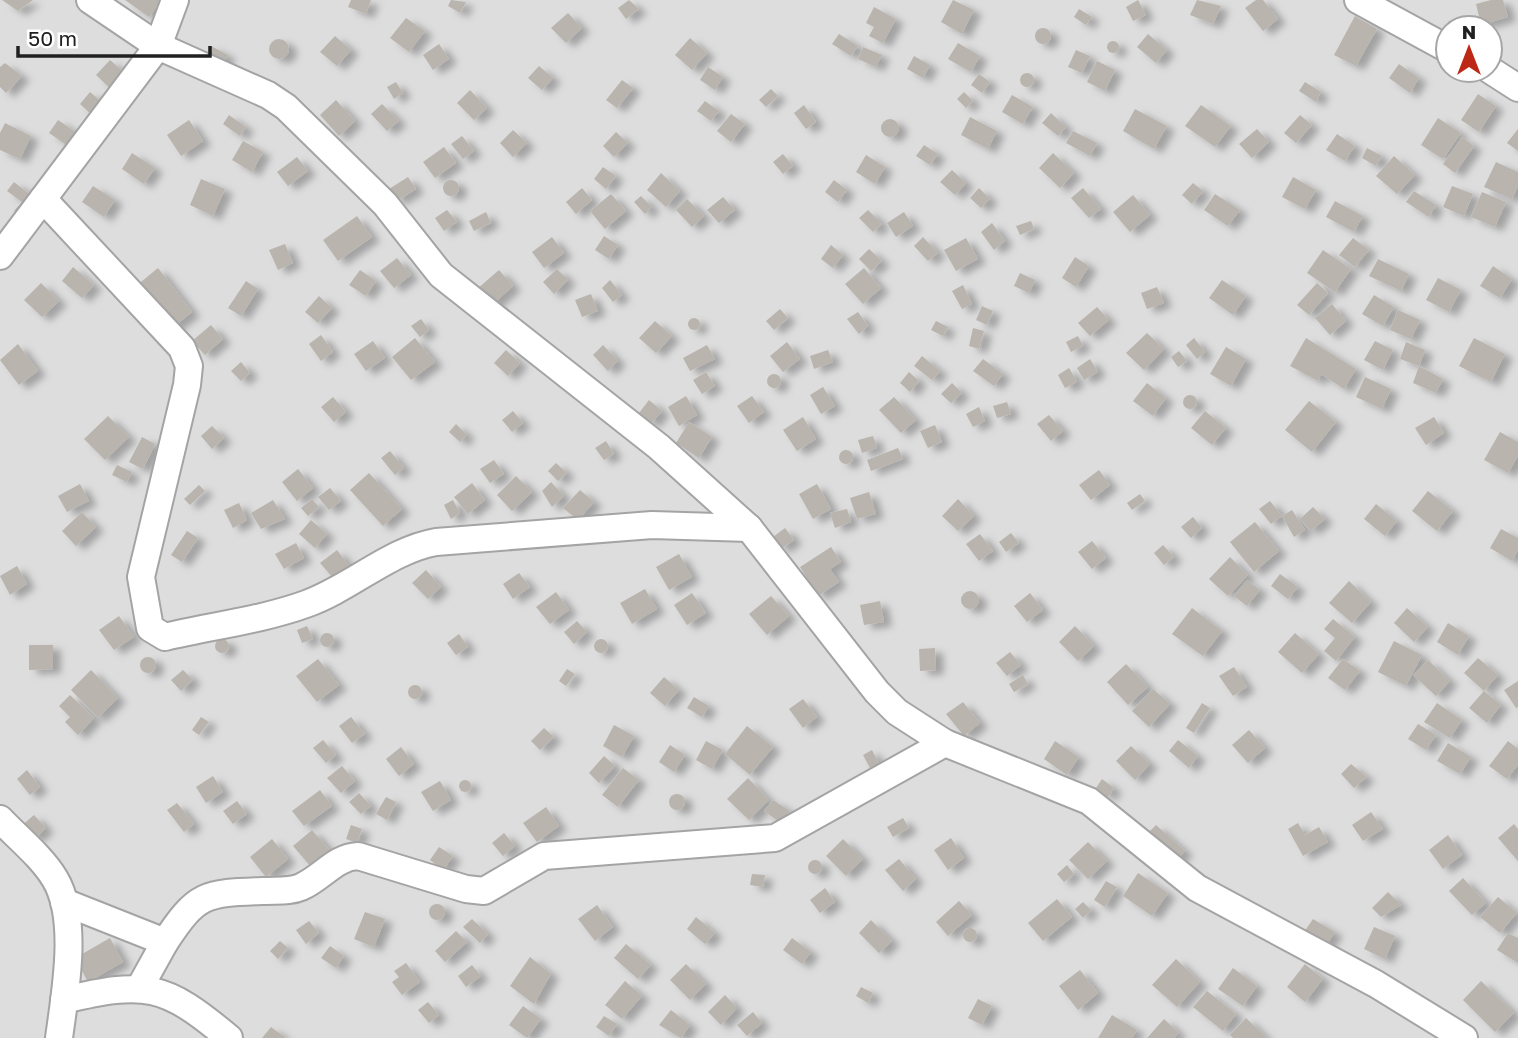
<svg xmlns="http://www.w3.org/2000/svg" width="1518" height="1038" font-family="'Golos Text',sans-serif">
<style>
.residential{fill:#dedddd;fill-rule:evenodd}
.building{fill:#b9b4ad;filter:url(#shadow)}
.lines{fill:none;stroke-linecap:round;stroke-linejoin:round}
.street-casing{stroke:#a4a4a4;stroke-width:30}
.street{stroke:#fff;stroke-width:26}
</style>
<defs>
<filter id="shadow"><feDropShadow dx="8" dy="4.5" stdDeviation="3.5" flood-color="#0004"/></filter>
</defs>
<rect width="100%" height="100%" fill="#f0eee8"/>
<path class="residential" d="M0,0H1518V1038H0ZM1448,28H1490V70H1448Z"/>
<g class="building">
<polygon points="2,0 33,0 18,11"/>
<polygon points="125,0 161,0 149,17"/>
<polygon points="351,0 371,0 366,14 348,7"/>
<polygon points="451,0 466,2 460,13 448,6"/>
<polygon points="629,0 639,9 626,19 618,8"/>
<polygon points="953,0 974,10 962,34 941,22"/>
<polygon points="1138,0 1146,15 1133,21 1126,7"/>
<polygon points="1197,0 1221,6 1213,24 1190,15"/>
<polygon points="1256,0 1263,0 1278,19 1263,31 1245,8"/>
<polygon points="1491,0 1503,0 1508,17 1481,25 1476,4"/>
<polygon points="874,7 896,19 883,43 869,36 874,27 866,23"/>
<polygon points="1079,9 1092,17 1086,25 1074,17"/>
<polygon points="568,13 582,28 566,43 551,28"/>
<polygon points="1355,16 1377,29 1356,66 1334,55"/>
<polygon points="406,18 425,31 409,52 390,38"/>
<circle cx="1043" cy="36" r="8"/>
<polygon points="839,34 858,46 851,56 832,44"/>
<polygon points="1148,34 1167,50 1156,63 1137,47"/>
<polygon points="335,36 351,50 337,66 320,52"/>
<polygon points="690,38 707,53 692,70 675,55"/>
<circle cx="279" cy="49" r="10"/>
<circle cx="1113" cy="47" r="6"/>
<polygon points="958,43 980,56 971,72 948,59"/>
<polygon points="439,44 449,59 433,70 423,55"/>
<polygon points="211,46 228,55 220,71 202,61"/>
<polygon points="863,47 882,55 876,67 858,59"/>
<polygon points="1076,50 1090,56 1082,73 1068,67"/>
<polygon points="914,56 930,65 923,78 907,69"/>
<polygon points="110,60 127,75 113,91 96,75"/>
<polygon points="1097,61 1115,70 1105,91 1087,82"/>
<polygon points="5,63 22,76 6,93 0,87 0,67"/>
<polygon points="1399,64 1419,78 1410,93 1389,78"/>
<polygon points="539,66 553,78 542,90 528,78"/>
<polygon points="708,67 723,77 715,90 700,80"/>
<circle cx="1027" cy="80" r="7"/>
<polygon points="979,74 990,82 982,93 971,85"/>
<polygon points="622,80 633,88 617,108 606,100"/>
<polygon points="396,82 403,93 394,99 387,87"/>
<polygon points="1305,82 1321,92 1316,102 1299,91"/>
<polygon points="771,89 778,96 766,107 759,100"/>
<polygon points="470,90 487,108 474,120 457,103"/>
<polygon points="90,92 103,103 93,116 80,104"/>
<polygon points="964,92 973,101 966,108 957,99"/>
<polygon points="1478,94 1496,106 1479,132 1461,120"/>
<polygon points="1012,95 1033,107 1023,124 1002,112"/>
<polygon points="336,100 355,121 339,136 320,115"/>
<polygon points="705,101 719,111 711,121 697,111"/>
<polygon points="382,104 399,121 387,131 371,114"/>
<polygon points="804,105 816,122 806,129 794,113"/>
<polygon points="1201,105 1231,126 1215,147 1185,126"/>
<polygon points="1135,109 1167,126 1154,149 1123,131"/>
<polygon points="1051,113 1066,127 1058,136 1042,123"/>
<polygon points="731,114 745,124 731,142 717,131"/>
<polygon points="229,115 246,127 240,136 223,124"/>
<polygon points="1300,115 1312,125 1296,143 1284,133"/>
<polygon points="970,117 997,131 988,149 961,135"/>
<polygon points="1438,118 1461,133 1443,159 1421,145"/>
<circle cx="890" cy="128" r="9"/>
<polygon points="58,120 77,133 68,146 49,133"/>
<polygon points="189,120 203,141 181,156 167,135"/>
<polygon points="5,123 31,136 20,159 0,150 0,133"/>
<polygon points="1257,129 1269,142 1252,158 1239,144"/>
<polygon points="1518,129 1518,151 1507,143"/>
<polygon points="513,130 527,143 513,157 500,143"/>
<polygon points="1073,131 1097,143 1090,156 1066,143"/>
<polygon points="616,132 628,143 614,157 603,146"/>
<polygon points="1337,134 1355,146 1345,161 1326,150"/>
<polygon points="462,136 474,151 463,159 451,144"/>
<polygon points="1462,137 1474,146 1455,173 1443,164"/>
<polygon points="243,141 263,152 252,172 232,160"/>
<polygon points="924,145 938,154 930,165 916,156"/>
<polygon points="444,147 456,163 435,178 423,162"/>
<polygon points="1367,148 1382,156 1376,166 1362,158"/>
<polygon points="132,153 155,168 144,184 122,169"/>
<polygon points="1053,153 1074,173 1060,188 1039,168"/>
<polygon points="783,154 793,166 783,174 773,162"/>
<polygon points="866,155 885,167 875,184 856,172"/>
<polygon points="1394,156 1415,175 1397,194 1376,176"/>
<polygon points="297,157 308,171 288,186 277,172"/>
<polygon points="1496,162 1518,172 1518,186 1512,199 1484,187"/>
<polygon points="603,167 616,176 606,189 594,179"/>
<polygon points="952,170 966,183 955,195 940,182"/>
<polygon points="661,173 680,191 666,207 647,190"/>
<polygon points="408,177 416,189 397,201 389,189"/>
<polygon points="1293,177 1316,190 1305,209 1282,197"/>
<polygon points="201,179 225,189 213,216 190,205"/>
<polygon points="834,180 847,190 838,202 825,192"/>
<circle cx="451" cy="188" r="8"/>
<polygon points="14,182 38,201 24,219 14,211 22,202 7,191"/>
<polygon points="1193,183 1203,191 1192,204 1182,195"/>
<polygon points="93,186 115,200 104,217 82,202"/>
<polygon points="1452,186 1473,194 1464,216 1443,207"/>
<polygon points="582,188 592,200 576,214 566,202"/>
<polygon points="979,188 990,199 981,208 970,198"/>
<polygon points="1083,188 1101,209 1089,218 1071,198"/>
<polygon points="1414,191 1436,205 1429,217 1406,202"/>
<polygon points="1482,192 1506,202 1495,227 1471,217"/>
<polygon points="611,194 626,211 605,229 590,211"/>
<polygon points="1215,194 1240,210 1228,226 1204,210"/>
<polygon points="1133,195 1150,215 1130,232 1113,212"/>
<polygon points="641,196 652,207 645,214 634,202"/>
<polygon points="723,197 735,210 719,223 707,210"/>
<polygon points="687,199 704,216 692,227 676,210"/>
<polygon points="1335,201 1363,216 1354,232 1326,217"/>
<polygon points="447,210 457,222 444,231 435,218"/>
<polygon points="868,210 882,224 873,232 859,218"/>
<polygon points="486,212 491,223 474,231 469,221"/>
<polygon points="904,212 913,226 896,237 887,223"/>
<polygon points="357,216 372,237 338,261 323,240"/>
<polygon points="1031,221 1034,229 1020,235 1016,226"/>
<polygon points="992,223 1005,241 994,250 981,232"/>
<polygon points="604,236 618,245 609,259 595,250"/>
<polygon points="552,237 564,253 544,268 532,252"/>
<polygon points="923,237 938,253 928,261 914,246"/>
<polygon points="966,238 978,259 956,271 944,250"/>
<polygon points="1353,238 1369,250 1355,267 1339,255"/>
<polygon points="285,244 293,263 278,270 269,250"/>
<polygon points="831,245 843,255 833,268 821,259"/>
<polygon points="869,249 882,261 871,271 859,259"/>
<polygon points="1323,250 1351,269 1335,292 1307,273"/>
<polygon points="1075,257 1089,266 1076,287 1062,278"/>
<polygon points="397,258 411,275 394,288 380,271"/>
<polygon points="1378,259 1409,274 1401,291 1369,276"/>
<polygon points="1493,266 1512,279 1500,298 1480,286"/>
<polygon points="73,267 94,285 82,298 62,281"/>
<polygon points="158,268 192,312 171,329 136,286"/>
<polygon points="864,268 881,288 863,304 845,284"/>
<polygon points="557,269 568,280 554,294 543,282"/>
<polygon points="360,270 376,281 366,296 349,285"/>
<polygon points="499,270 513,286 491,306 477,289"/>
<polygon points="1020,273 1035,280 1029,293 1014,286"/>
<polygon points="1438,278 1461,290 1449,312 1426,300"/>
<polygon points="610,280 622,295 613,302 602,288"/>
<polygon points="1222,280 1246,296 1233,315 1209,298"/>
<polygon points="246,281 258,289 241,316 228,308"/>
<polygon points="41,283 59,301 42,317 24,300"/>
<polygon points="1317,283 1328,293 1309,315 1297,305"/>
<polygon points="963,285 972,304 962,309 952,291"/>
<polygon points="1157,287 1164,303 1147,309 1141,293"/>
<polygon points="591,294 598,311 582,317 575,300"/>
<polygon points="1374,295 1394,307 1383,326 1362,314"/>
<polygon points="319,296 332,308 318,323 305,312"/>
<polygon points="1332,304 1346,321 1330,335 1315,318"/>
<polygon points="982,306 993,311 987,325 976,320"/>
<polygon points="1097,307 1109,320 1090,336 1078,323"/>
<polygon points="780,309 788,318 774,330 766,321"/>
<polygon points="1398,310 1420,320 1411,339 1390,330"/>
<polygon points="858,312 868,326 859,334 847,319"/>
<circle cx="694" cy="324" r="6"/>
<polygon points="421,319 429,330 420,337 411,326"/>
<polygon points="655,321 672,336 656,353 639,338"/>
<polygon points="936,321 948,327 943,336 931,330"/>
<polygon points="211,325 223,339 205,355 192,341"/>
<polygon points="973,328 984,331 979,349 969,346"/>
<polygon points="1147,333 1164,349 1144,370 1126,353"/>
<polygon points="321,335 333,352 321,361 309,344"/>
<polygon points="1078,336 1083,346 1071,352 1066,342"/>
<polygon points="415,338 435,362 411,380 392,357"/>
<polygon points="1194,338 1205,352 1197,359 1186,345"/>
<polygon points="1306,338 1356,369 1344,389 1321,374 1318,381 1290,366"/>
<polygon points="1474,338 1505,354 1491,382 1459,366"/>
<polygon points="373,341 385,358 366,371 354,354"/>
<polygon points="1375,341 1393,350 1383,370 1364,360"/>
<polygon points="787,342 800,359 783,372 770,356"/>
<polygon points="1406,342 1425,350 1419,366 1400,359"/>
<polygon points="18,344 38,371 19,385 0,360"/>
<polygon points="603,345 618,361 608,371 593,355"/>
<polygon points="707,345 715,359 690,371 683,358"/>
<polygon points="1226,347 1246,359 1231,386 1210,374"/>
<polygon points="506,350 520,363 508,376 494,363"/>
<polygon points="828,350 833,362 814,369 810,356"/>
<polygon points="1179,351 1187,361 1178,367 1171,357"/>
<polygon points="922,356 940,371 932,380 914,366"/>
<polygon points="983,359 1003,374 994,386 973,371"/>
<polygon points="1090,359 1098,372 1084,380 1077,368"/>
<polygon points="241,362 250,373 241,381 231,371"/>
<polygon points="1419,366 1443,379 1436,393 1413,383"/>
<polygon points="1069,368 1077,382 1065,388 1058,375"/>
<polygon points="706,372 715,386 702,394 693,380"/>
<polygon points="909,372 919,381 910,392 900,383"/>
<circle cx="774" cy="381" r="7"/>
<polygon points="1365,377 1391,389 1382,409 1356,397"/>
<polygon points="952,383 962,393 951,403 941,394"/>
<polygon points="1147,383 1166,398 1153,416 1133,401"/>
<polygon points="823,387 835,406 821,414 810,395"/>
<circle cx="1190" cy="402" r="7"/>
<polygon points="686,396 697,415 679,426 668,407"/>
<polygon points="752,396 764,412 749,423 737,406"/>
<polygon points="333,397 346,412 334,422 321,407"/>
<polygon points="894,397 916,420 901,433 879,410"/>
<polygon points="649,400 662,411 651,424 639,413"/>
<polygon points="1309,401 1336,422 1312,452 1285,430"/>
<polygon points="1007,402 1011,414 997,418 993,406"/>
<polygon points="979,407 985,421 973,427 966,414"/>
<polygon points="513,411 523,423 512,432 502,420"/>
<polygon points="1205,411 1226,428 1212,445 1191,428"/>
<polygon points="1049,415 1063,431 1051,441 1037,424"/>
<polygon points="108,416 129,437 105,460 84,439"/>
<polygon points="803,417 816,439 797,451 783,430"/>
<polygon points="1434,417 1444,433 1426,445 1415,428"/>
<polygon points="689,422 712,437 699,458 676,443"/>
<polygon points="456,424 467,435 460,442 449,432"/>
<polygon points="935,425 942,442 928,448 920,431"/>
<polygon points="212,426 224,438 212,449 201,436"/>
<polygon points="1500,432 1518,442 1518,456 1508,473 1484,460"/>
<polygon points="873,436 877,448 862,453 858,440"/>
<polygon points="142,437 155,444 143,469 129,462"/>
<polygon points="606,441 614,454 604,460 595,448"/>
<polygon points="898,448 903,459 871,471 867,460"/>
<circle cx="846" cy="457" r="7"/>
<polygon points="390,451 404,468 395,475 381,458"/>
<polygon points="494,460 504,474 490,483 480,469"/>
<polygon points="556,463 567,473 558,481 548,471"/>
<polygon points="117,465 132,472 127,482 112,475"/>
<polygon points="298,469 313,488 297,501 282,482"/>
<polygon points="1099,470 1110,485 1091,500 1079,485"/>
<polygon points="369,473 402,509 383,526 350,490"/>
<polygon points="516,476 532,492 512,511 497,495"/>
<polygon points="551,482 564,496 552,507 542,491"/>
<polygon points="472,483 485,500 468,514 454,497"/>
<polygon points="80,484 89,501 67,512 58,496"/>
<polygon points="817,484 831,509 813,519 799,494"/>
<polygon points="199,485 205,491 190,505 184,499"/>
<polygon points="330,488 341,501 329,510 318,497"/>
<polygon points="580,490 594,502 578,520 563,508"/>
<polygon points="1428,491 1453,511 1437,531 1412,511"/>
<polygon points="869,492 876,514 857,519 850,498"/>
<polygon points="1140,494 1145,501 1132,510 1127,503"/>
<polygon points="312,499 319,507 308,516 301,508"/>
<polygon points="958,499 974,516 958,531 942,516"/>
<polygon points="273,500 285,519 261,529 251,513"/>
<polygon points="453,500 460,513 451,519 444,505"/>
<polygon points="1270,501 1282,516 1292,510 1305,530 1294,537 1282,516 1271,524 1259,509"/>
<polygon points="239,503 247,520 233,528 224,510"/>
<polygon points="1376,504 1397,521 1385,536 1364,519"/>
<polygon points="1313,507 1325,519 1311,531 1300,519"/>
<polygon points="847,509 851,522 835,528 830,513"/>
<polygon points="82,512 96,527 76,546 62,531"/>
<polygon points="1193,517 1202,528 1191,538 1181,527"/>
<polygon points="311,520 327,534 315,548 299,534"/>
<polygon points="1255,522 1279,551 1254,572 1230,542"/>
<polygon points="785,528 794,540 781,549 773,537"/>
<polygon points="1501,529 1518,538 1518,550 1512,561 1490,548"/>
<polygon points="187,531 198,538 182,562 171,555"/>
<polygon points="1011,533 1019,543 1006,552 999,542"/>
<polygon points="980,534 993,551 979,561 966,544"/>
<polygon points="1092,541 1106,558 1092,569 1078,552"/>
<polygon points="296,543 304,558 284,569 275,554"/>
<polygon points="1163,545 1174,557 1164,565 1154,553"/>
<polygon points="831,547 841,562 830,569 839,582 818,596 800,567"/>
<polygon points="337,550 349,566 333,578 320,563"/>
<polygon points="679,554 692,577 669,590 656,567"/>
<polygon points="1230,557 1248,575 1228,596 1209,579"/>
<polygon points="17,566 27,584 10,595 0,576"/>
<polygon points="426,570 441,587 428,599 412,583"/>
<polygon points="519,573 530,587 513,599 503,584"/>
<polygon points="1280,574 1298,587 1288,599 1271,586"/>
<polygon points="1247,580 1260,590 1247,606 1234,596"/>
<polygon points="1349,581 1371,602 1352,623 1329,603"/>
<polygon points="645,589 657,609 632,624 620,603"/>
<circle cx="970" cy="600" r="9"/>
<polygon points="556,592 569,610 550,624 536,607"/>
<polygon points="692,593 706,613 687,625 674,605"/>
<polygon points="1030,593 1043,610 1027,622 1014,606"/>
<polygon points="771,596 789,616 767,635 749,614"/>
<polygon points="880,601 884,622 864,625 860,605"/>
<polygon points="1192,608 1222,631 1203,656 1172,634"/>
<polygon points="1407,608 1428,627 1414,642 1394,623"/>
<polygon points="119,616 134,637 114,650 99,630"/>
<polygon points="1333,619 1355,637 1336,661 1324,651 1335,638 1324,629"/>
<polygon points="577,621 587,632 574,644 564,632"/>
<polygon points="1448,623 1469,636 1458,655 1437,642"/>
<polygon points="307,626 313,639 302,643 297,630"/>
<polygon points="1075,626 1094,646 1078,661 1059,642"/>
<polygon points="1295,633 1319,654 1302,673 1278,652"/>
<circle cx="327" cy="640" r="7"/>
<polygon points="459,634 468,647 456,655 447,643"/>
<circle cx="601" cy="646" r="7"/>
<circle cx="222" cy="646" r="7"/>
<polygon points="1394,641 1422,655 1406,686 1378,672"/>
<polygon points="29,645 53,645 53,669 29,670"/>
<polygon points="935,648 936,670 920,671 919,649"/>
<polygon points="1010,652 1021,665 1007,676 996,663"/>
<circle cx="148" cy="665" r="8"/>
<polygon points="1478,658 1498,675 1484,691 1464,673"/>
<polygon points="318,659 339,685 317,702 296,676"/>
<polygon points="1343,659 1360,671 1345,690 1328,678"/>
<polygon points="1428,660 1450,681 1436,696 1413,675"/>
<polygon points="1126,664 1148,687 1128,705 1107,682"/>
<polygon points="1234,667 1247,687 1233,696 1219,676"/>
<polygon points="567,669 575,674 566,686 559,681"/>
<polygon points="91,670 118,698 98,718 71,690"/>
<polygon points="183,670 193,680 181,691 171,680"/>
<polygon points="1023,675 1028,684 1014,692 1009,684"/>
<polygon points="664,677 679,690 665,706 650,693"/>
<polygon points="1518,681 1518,707 1516,708 1504,690"/>
<circle cx="415" cy="692" r="7"/>
<polygon points="1153,689 1170,704 1149,727 1132,711"/>
<polygon points="1484,691 1501,705 1487,723 1469,708"/>
<polygon points="70,695 94,718 78,735 65,722 70,717 59,706"/>
<polygon points="694,697 709,706 702,717 687,708"/>
<polygon points="803,699 817,717 803,728 789,709"/>
<polygon points="963,702 980,723 964,736 946,714"/>
<polygon points="1202,703 1210,708 1194,733 1186,728"/>
<polygon points="1437,703 1462,720 1450,738 1424,722"/>
<polygon points="201,717 209,722 199,735 192,730"/>
<polygon points="351,717 365,734 352,743 339,726"/>
<polygon points="1418,724 1436,735 1426,750 1408,739"/>
<polygon points="614,725 634,736 622,757 603,746"/>
<polygon points="747,726 773,747 750,775 725,754"/>
<polygon points="544,728 554,737 540,750 531,741"/>
<polygon points="1249,730 1265,748 1248,763 1232,745"/>
<polygon points="323,740 336,755 326,763 313,748"/>
<polygon points="1178,740 1198,756 1189,768 1169,751"/>
<polygon points="706,741 723,750 712,769 696,760"/>
<polygon points="1055,741 1079,757 1067,775 1044,759"/>
<polygon points="1508,741 1518,749 1518,765 1507,779 1489,766"/>
<polygon points="1448,743 1471,757 1460,774 1437,761"/>
<polygon points="670,745 685,755 674,772 659,762"/>
<polygon points="1131,746 1150,764 1135,780 1116,761"/>
<polygon points="401,747 414,764 399,776 386,759"/>
<polygon points="872,750 879,764 870,768 863,755"/>
<polygon points="604,756 615,766 599,783 589,773"/>
<polygon points="1351,764 1367,777 1354,788 1341,774"/>
<polygon points="342,766 355,781 341,793 327,778"/>
<polygon points="623,768 639,780 618,807 602,795"/>
<polygon points="27,770 40,787 30,795 17,779"/>
<polygon points="213,776 223,792 206,803 196,787"/>
<polygon points="748,778 769,800 749,820 727,799"/>
<polygon points="1102,779 1114,788 1108,797 1096,788"/>
<circle cx="465" cy="786" r="6"/>
<polygon points="440,781 451,800 433,811 421,792"/>
<polygon points="320,790 332,806 304,826 292,811"/>
<polygon points="359,793 371,806 361,814 349,802"/>
<circle cx="677" cy="802" r="8"/>
<polygon points="386,797 396,802 387,820 376,814"/>
<polygon points="773,800 790,811 781,823 764,811"/>
<polygon points="237,801 247,814 233,824 223,811"/>
<polygon points="177,803 194,824 184,832 167,810"/>
<polygon points="546,807 559,826 537,842 523,823"/>
<polygon points="1371,812 1383,829 1363,841 1352,825"/>
<polygon points="34,815 46,828 34,839 21,826"/>
<polygon points="903,818 909,828 893,837 887,827"/>
<polygon points="1298,823 1305,835 1319,827 1328,842 1303,856 1288,829"/>
<polygon points="1514,824 1518,829 1518,861 1498,838"/>
<polygon points="351,825 362,829 357,843 346,839"/>
<polygon points="1156,825 1185,851 1175,862 1146,835"/>
<polygon points="312,830 330,851 312,868 293,846"/>
<polygon points="504,833 515,846 503,856 492,843"/>
<polygon points="1448,835 1462,855 1443,869 1429,850"/>
<polygon points="951,838 964,858 948,870 934,850"/>
<polygon points="272,839 288,859 266,877 250,857"/>
<polygon points="843,839 863,859 846,876 826,856"/>
<polygon points="1088,842 1107,861 1088,879 1069,860"/>
<polygon points="439,847 453,856 443,870 430,860"/>
<polygon points="899,859 916,879 903,891 885,870"/>
<circle cx="815" cy="867" r="7"/>
<polygon points="1067,865 1074,874 1064,882 1057,874"/>
<polygon points="1138,873 1168,893 1152,916 1123,896"/>
<polygon points="752,874 765,875 763,887 750,885"/>
<polygon points="1463,878 1486,903 1472,915 1449,891"/>
<polygon points="1106,881 1117,887 1105,907 1094,900"/>
<polygon points="825,888 835,902 820,913 810,900"/>
<polygon points="1388,892 1401,905 1381,917 1372,908"/>
<polygon points="1498,897 1517,913 1500,933 1480,917"/>
<polygon points="1057,899 1072,917 1043,941 1028,923"/>
<polygon points="959,901 972,915 948,936 936,922"/>
<polygon points="1083,902 1091,910 1083,918 1075,909"/>
<circle cx="437" cy="912" r="8"/>
<polygon points="597,905 613,927 595,941 578,919"/>
<polygon points="365,912 385,919 374,947 354,939"/>
<polygon points="696,917 715,933 705,944 687,929"/>
<polygon points="472,919 488,934 480,943 463,927"/>
<polygon points="1313,919 1335,932 1324,948 1302,935"/>
<polygon points="871,920 892,941 879,953 859,933"/>
<polygon points="309,921 319,933 306,944 296,930"/>
<polygon points="1374,927 1395,936 1385,959 1364,949"/>
<circle cx="970" cy="935" r="7"/>
<polygon points="456,931 467,942 445,962 435,951"/>
<polygon points="1508,933 1518,938 1518,963 1497,950"/>
<polygon points="110,938 123,962 88,982 75,958"/>
<polygon points="792,938 811,952 802,964 783,950"/>
<polygon points="280,941 288,948 278,959 270,951"/>
<polygon points="626,944 651,965 638,979 614,958"/>
<polygon points="330,946 344,956 336,968 321,958"/>
<polygon points="530,957 551,974 534,1004 510,986"/>
<polygon points="1176,959 1200,982 1177,1007 1152,985"/>
<polygon points="406,963 420,982 402,995 392,982 399,977 394,971"/>
<polygon points="686,964 706,984 690,1000 670,980"/>
<polygon points="1305,964 1323,979 1305,1002 1287,987"/>
<polygon points="472,965 481,976 466,987 458,976"/>
<polygon points="1233,968 1257,986 1243,1006 1218,989"/>
<polygon points="1080,970 1098,993 1078,1010 1059,986"/>
<polygon points="625,981 642,996 622,1019 605,1005"/>
<polygon points="1481,981 1514,1013 1495,1032 1463,1000"/>
<polygon points="861,987 873,993 868,1003 856,996"/>
<polygon points="1207,991 1236,1014 1223,1031 1193,1007"/>
<polygon points="725,995 737,1008 721,1025 708,1012"/>
<polygon points="978,999 992,1006 982,1025 968,1018"/>
<polygon points="428,1002 439,1015 429,1023 418,1010"/>
<polygon points="523,1006 541,1019 527,1038 509,1025"/>
<polygon points="671,1010 690,1025 681,1038 659,1025"/>
<polygon points="753,1012 762,1023 747,1036 737,1025"/>
<polygon points="1112,1015 1137,1030 1132,1038 1098,1038"/>
<polygon points="604,1016 617,1024 609,1036 596,1027"/>
<polygon points="1246,1018 1267,1038 1233,1038 1230,1035"/>
<polygon points="1164,1019 1179,1033 1174,1038 1147,1038"/>
<polygon points="271,1027 286,1038 262,1038"/>
</g>
<g class="lines">
<defs>
<g id="street">
<polyline points="90,0 158,46 268,95 286,107 385,204 441,275 659,447 749,528 877,692 897,712 945,743 1089,801 1197,888 1376,984 1464,1038"/>
<polyline points="1358,0 1448,49"/>
<polyline points="1490,70 1518,88"/>
<path d="M43,199L182,348L189,366L187,385L141,577L150,628L165,637C211,626 262,620 306,604C351,588 390,550 436,542L652,525L749,528"/>
<polyline points="0,256 158,46 175,0"/>
<path d="M0,819C17,837 42,857 55,879C79,919 65,993 59,1038"/>
<polyline points="64,902 165,942 140,987"/>
<path d="M165,942C197,893 205,893 263,891C276,890 290,892 301,887C322,878 335,857 358,856L466,889L484,891L544,856L775,838L945,743"/>
<path d="M64,1000C145,981 164,983 229,1038"/>
</g>
</defs>
<use href="#street" class="street-casing"/>
<use href="#street" class="street"/>
</g>
<g transform="translate(1469 49)"><circle r="33" fill="#ffffff" stroke="#a6a6a6" stroke-width="2"/>
<path d="M0-5L12 26L0 18L-12 26Z" fill="#bc2815"/>
<text y="-10" font-size="19" font-weight="bold" text-anchor="middle" fill="#202020">N</text>
</g>
<path d="M18 46v10h192v-10" fill="none" stroke="#202020" stroke-width="3.5"/>
<text x="28" y="46" font-size="21" fill="#202020" stroke="#ffffff" stroke-width="5" paint-order="stroke">50 m</text>
</svg>
